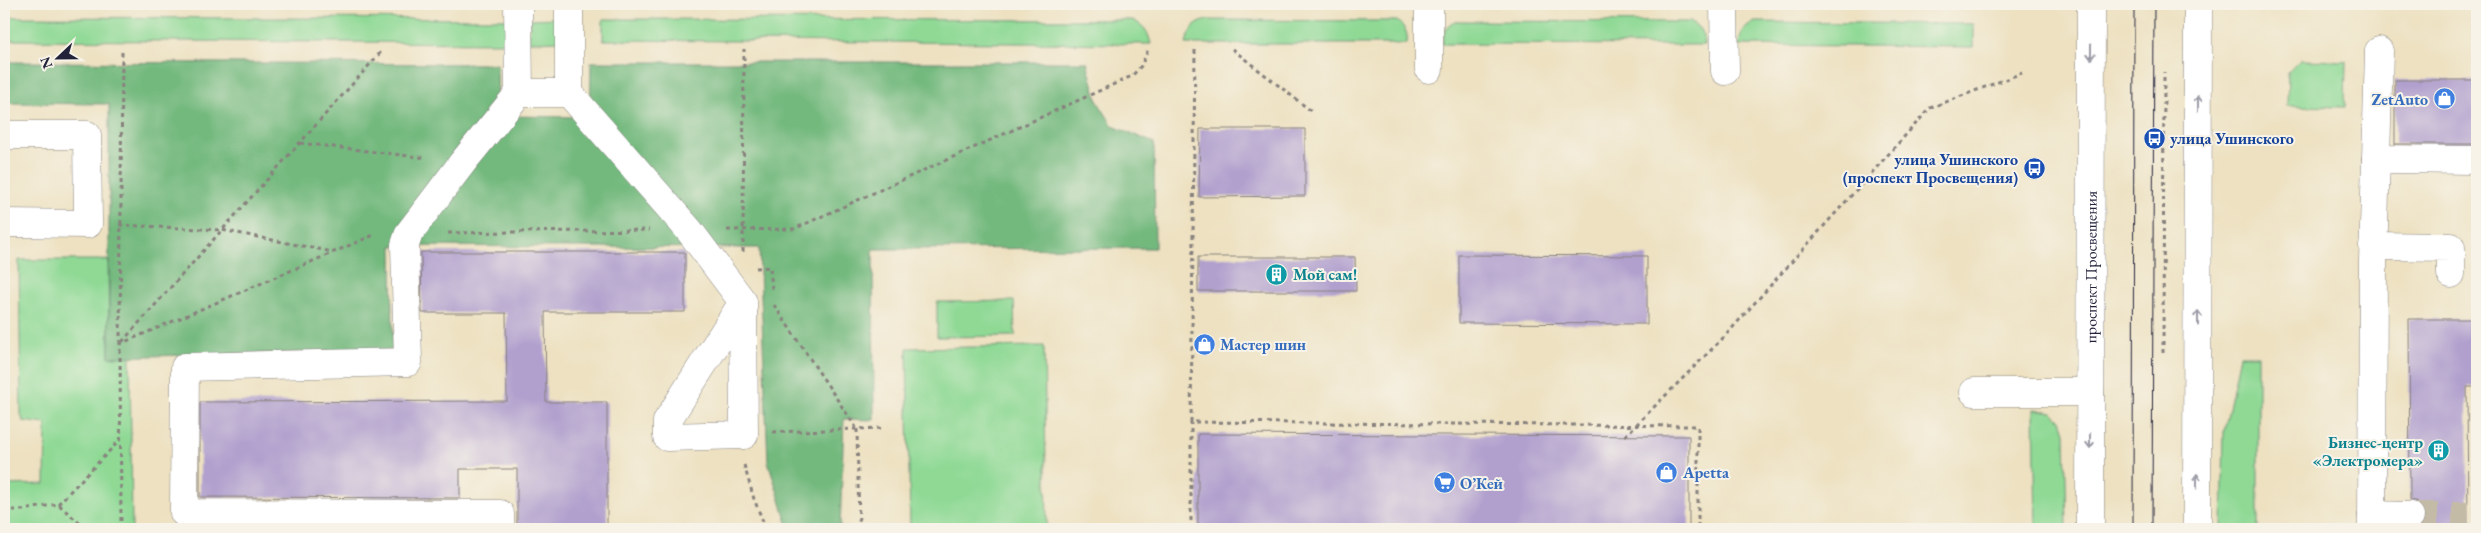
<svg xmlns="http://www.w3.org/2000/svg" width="2481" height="533" font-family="'EB Garamond',serif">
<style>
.green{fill:#8fd995;stroke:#587e68}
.forest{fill:#73b97e;stroke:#4a6e5c}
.building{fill:#b1a0ce}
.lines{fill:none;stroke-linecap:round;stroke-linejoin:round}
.minor-tunnel{stroke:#c4bba6;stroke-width:28;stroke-dasharray:28 14;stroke-linecap:butt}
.minor-casing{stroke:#88827e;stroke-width:29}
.major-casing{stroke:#88827e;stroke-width:29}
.path{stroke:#88827e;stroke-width:3;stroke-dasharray:4 4;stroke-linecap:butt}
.minor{stroke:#fff;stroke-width:28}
.major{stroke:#fff;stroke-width:28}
.tram{stroke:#22223b;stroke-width:1}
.oneway{stroke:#9c9ca7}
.labels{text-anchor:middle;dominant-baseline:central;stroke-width:4;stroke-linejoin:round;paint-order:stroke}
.shop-label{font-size:16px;font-weight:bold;fill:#366cbe;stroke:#f7f3e8;text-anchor:start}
.transit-label{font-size:16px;font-weight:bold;fill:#164399;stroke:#f7f3e8;text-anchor:start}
.street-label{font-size:16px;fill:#22223b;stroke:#f7f3e8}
.culture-label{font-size:16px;font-weight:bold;fill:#0d838f;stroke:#f7f3e8;text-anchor:start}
</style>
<rect width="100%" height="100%" fill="#f7f3e8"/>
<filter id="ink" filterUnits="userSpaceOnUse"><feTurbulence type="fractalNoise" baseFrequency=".02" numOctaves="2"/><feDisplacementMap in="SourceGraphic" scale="10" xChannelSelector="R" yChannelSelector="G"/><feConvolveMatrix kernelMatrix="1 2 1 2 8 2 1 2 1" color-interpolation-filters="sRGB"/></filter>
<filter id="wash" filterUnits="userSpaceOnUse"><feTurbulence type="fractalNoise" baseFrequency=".0096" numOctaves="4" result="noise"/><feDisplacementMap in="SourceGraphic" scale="20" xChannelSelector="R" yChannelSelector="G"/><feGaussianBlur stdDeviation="1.12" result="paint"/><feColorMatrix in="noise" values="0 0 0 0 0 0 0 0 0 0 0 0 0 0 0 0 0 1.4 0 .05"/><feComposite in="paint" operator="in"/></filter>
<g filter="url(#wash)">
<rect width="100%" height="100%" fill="#ede1c1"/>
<g class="green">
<polygon points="4,17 509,19 510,43 4,40"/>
<polygon points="558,18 562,41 529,42 530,19"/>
<path d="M603,19L1132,20C1144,25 1148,31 1151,44L603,40Z"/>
<path d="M1207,20L1397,21C1406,28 1408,33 1407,44H1186C1189,30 1193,24 1207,20Z"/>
<path d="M1457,21L1691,22C1701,28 1704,34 1704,45L1442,44C1443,32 1445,26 1457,21Z"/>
<path d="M1755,22L1974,24V47L1739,45C1740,32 1744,28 1755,22Z"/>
<polygon points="2300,60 2346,61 2345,107 2287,106 2288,72"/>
<polygon points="19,260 108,260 109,356 130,356 132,529 4,529 4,485 45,484 46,424 23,421 21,414"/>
<polygon points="1014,301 1015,336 937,337 937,302"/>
<polygon points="1044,346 1047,529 910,529 907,348"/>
<polygon points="2240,355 2258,355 2258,529 2222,529 2224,432"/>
<polygon points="2034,409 2053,412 2061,420 2065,432 2067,529 2036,529"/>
</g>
<polygon class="forest" points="4,62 497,64 498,116 590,117 591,62 1087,62 1098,102 1113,126 1154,143 1155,248 873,249 874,420 844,419 840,529 789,529 768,461 759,248 392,246 393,350 109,357 109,104 4,103"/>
<g id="blocks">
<g class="building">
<rect x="2395" y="80" width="82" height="64"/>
<polygon points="1200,129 1305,129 1305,196 1199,197"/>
<polygon points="421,252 685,252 685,312 545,312 546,402 607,402 607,529 517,529 517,469 460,469 460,498 200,497 200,402 507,401 506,313 422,313"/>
<polygon points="1459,255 1647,256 1647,324 1459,323"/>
<polygon points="1198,257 1355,257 1356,291 1198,291"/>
<polygon points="2409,319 2477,319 2477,387 2467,387 2468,529 2418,529 2424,524 2426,517 2424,509 2418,502 2410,500"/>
<polygon points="1198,434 1689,436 1689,529 1198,529"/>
</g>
</g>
</g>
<g filter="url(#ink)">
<use href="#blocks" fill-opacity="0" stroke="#88827e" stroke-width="1"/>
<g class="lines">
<polyline class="minor-tunnel" points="2410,516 2468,516"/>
<defs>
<g id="minor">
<polyline points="518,4 519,93 569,93 689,230 743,302 744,435 667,437 667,421 743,302"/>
<polyline points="1724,4 1725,71"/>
<polyline points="1429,69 1429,4"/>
<polyline points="569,93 569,4"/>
<polyline points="4,135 87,135 88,224 4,223"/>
<polyline points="2376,159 2379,51"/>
<polyline points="2373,246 2451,247 2451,274"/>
<polyline points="1974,392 2090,392"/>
<polyline points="2372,515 2410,516"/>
<polyline points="500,529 500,514 184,513 185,367 408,362 405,245 409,233 463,162 519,93"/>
<polyline points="2372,529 2373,261 2376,159 2477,160"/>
</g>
<g id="major">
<path id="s1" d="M2090,529L2091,4"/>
<polyline points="2197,529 2198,4"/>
</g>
</defs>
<use href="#minor" class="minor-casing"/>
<use href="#major" class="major-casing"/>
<g class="path">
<polyline points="1232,49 1311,111"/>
<polyline points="1195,50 1191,422 1698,426 1698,529"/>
<polyline points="300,143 427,158"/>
<polyline points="119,225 222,230 333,252"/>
<polyline points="727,230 794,229 1132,76 1141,66 1148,50"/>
<polyline points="448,233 649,230"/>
<polyline points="743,252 744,49"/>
<polyline points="756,268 770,267 772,289"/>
<polyline points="774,305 857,429"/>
<polyline points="122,342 381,52"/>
<polyline points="120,344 122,50"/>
<polyline points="2163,353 2164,72"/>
<polyline points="773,432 856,429"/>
<polyline points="1625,436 1725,336 1930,108 2022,73"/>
<polyline points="744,465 754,499 766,529"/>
<polyline points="58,504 120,440"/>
<polyline points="4,510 23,510 58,504 86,529"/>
<polyline points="121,529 120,344 376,234"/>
<polyline points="859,529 857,429 882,428"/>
<polyline points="1191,529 1191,422"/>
</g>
<use href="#minor" class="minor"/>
<use href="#major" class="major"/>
<g class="tram">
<polyline points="2133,529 2134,4"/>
<polyline points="2152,529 2154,4"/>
</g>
</g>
<defs><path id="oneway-shaft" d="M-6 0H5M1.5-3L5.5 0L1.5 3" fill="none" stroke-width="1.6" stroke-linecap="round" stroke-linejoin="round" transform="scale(1.25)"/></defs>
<g class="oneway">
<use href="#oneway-shaft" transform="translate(2091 52) rotate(90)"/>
<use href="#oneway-shaft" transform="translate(2198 103) rotate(-90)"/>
<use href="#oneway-shaft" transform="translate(2198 318) rotate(-90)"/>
<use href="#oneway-shaft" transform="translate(2090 441) rotate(90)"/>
<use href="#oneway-shaft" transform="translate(2197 481) rotate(-90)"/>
</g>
</g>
<defs>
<symbol id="shop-disc" viewBox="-11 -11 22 22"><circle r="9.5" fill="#3f7fe0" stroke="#f7f3e8"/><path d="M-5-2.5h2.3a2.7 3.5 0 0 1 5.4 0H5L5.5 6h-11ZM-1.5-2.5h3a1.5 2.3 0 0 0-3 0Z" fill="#fff"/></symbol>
<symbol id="bus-disc" viewBox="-11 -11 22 22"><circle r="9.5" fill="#1a4fb4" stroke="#f7f3e8"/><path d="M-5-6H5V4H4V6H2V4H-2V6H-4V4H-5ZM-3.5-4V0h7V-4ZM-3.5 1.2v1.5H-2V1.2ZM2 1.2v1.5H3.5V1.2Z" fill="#fff"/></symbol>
<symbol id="building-disc" viewBox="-11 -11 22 22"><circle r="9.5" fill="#0f9aa8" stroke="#f7f3e8"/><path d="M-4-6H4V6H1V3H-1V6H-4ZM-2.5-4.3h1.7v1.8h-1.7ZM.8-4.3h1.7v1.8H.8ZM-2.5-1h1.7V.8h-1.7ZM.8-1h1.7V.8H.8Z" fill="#fff"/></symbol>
<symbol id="supermarket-disc" viewBox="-11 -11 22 22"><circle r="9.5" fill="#3f7fe0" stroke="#f7f3e8"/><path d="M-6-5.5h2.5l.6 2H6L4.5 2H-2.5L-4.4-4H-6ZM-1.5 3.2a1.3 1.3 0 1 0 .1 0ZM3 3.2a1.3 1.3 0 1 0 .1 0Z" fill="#fff"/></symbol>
</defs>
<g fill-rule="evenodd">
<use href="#shop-disc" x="2432" y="86" width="25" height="25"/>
<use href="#bus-disc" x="2142" y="126" width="25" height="25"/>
<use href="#bus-disc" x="2022" y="156" width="25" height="25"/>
<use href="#building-disc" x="1264" y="262" width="25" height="25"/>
<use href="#shop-disc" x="1192" y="332" width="25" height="25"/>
<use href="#building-disc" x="2426" y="438" width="25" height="25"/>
<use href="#shop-disc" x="1654" y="460" width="25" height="25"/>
<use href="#supermarket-disc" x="1432" y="470" width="25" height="25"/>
</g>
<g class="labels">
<g class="shop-label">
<text x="2428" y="99" text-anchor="end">ZetAuto</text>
<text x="1220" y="344">Мастер шин</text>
<text x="1683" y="472">Apetta</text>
<text x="1460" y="483">О’Кей</text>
</g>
<g class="transit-label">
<text x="2170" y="138">улица Ушинского</text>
<text x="2018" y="159" text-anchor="end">улица Ушинского<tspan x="2018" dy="18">(проспект Просвещения)</tspan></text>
</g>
<g class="street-label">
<text stroke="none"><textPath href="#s1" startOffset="262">проспект Просвещения</textPath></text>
</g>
<g class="culture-label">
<text x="1293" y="274">Мой сам!</text>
<text x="2423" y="442" text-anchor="end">Бизнес-центр<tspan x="2423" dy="18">«Электромера»</tspan></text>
</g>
</g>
<rect width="2481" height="533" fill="none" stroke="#f7f3e8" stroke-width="20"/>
<g transform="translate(58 58) rotate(248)" stroke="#f7f3e8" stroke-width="4" paint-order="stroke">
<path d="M0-4L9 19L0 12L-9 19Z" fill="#22223b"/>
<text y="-8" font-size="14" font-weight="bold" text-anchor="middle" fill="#22223b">N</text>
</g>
</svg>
